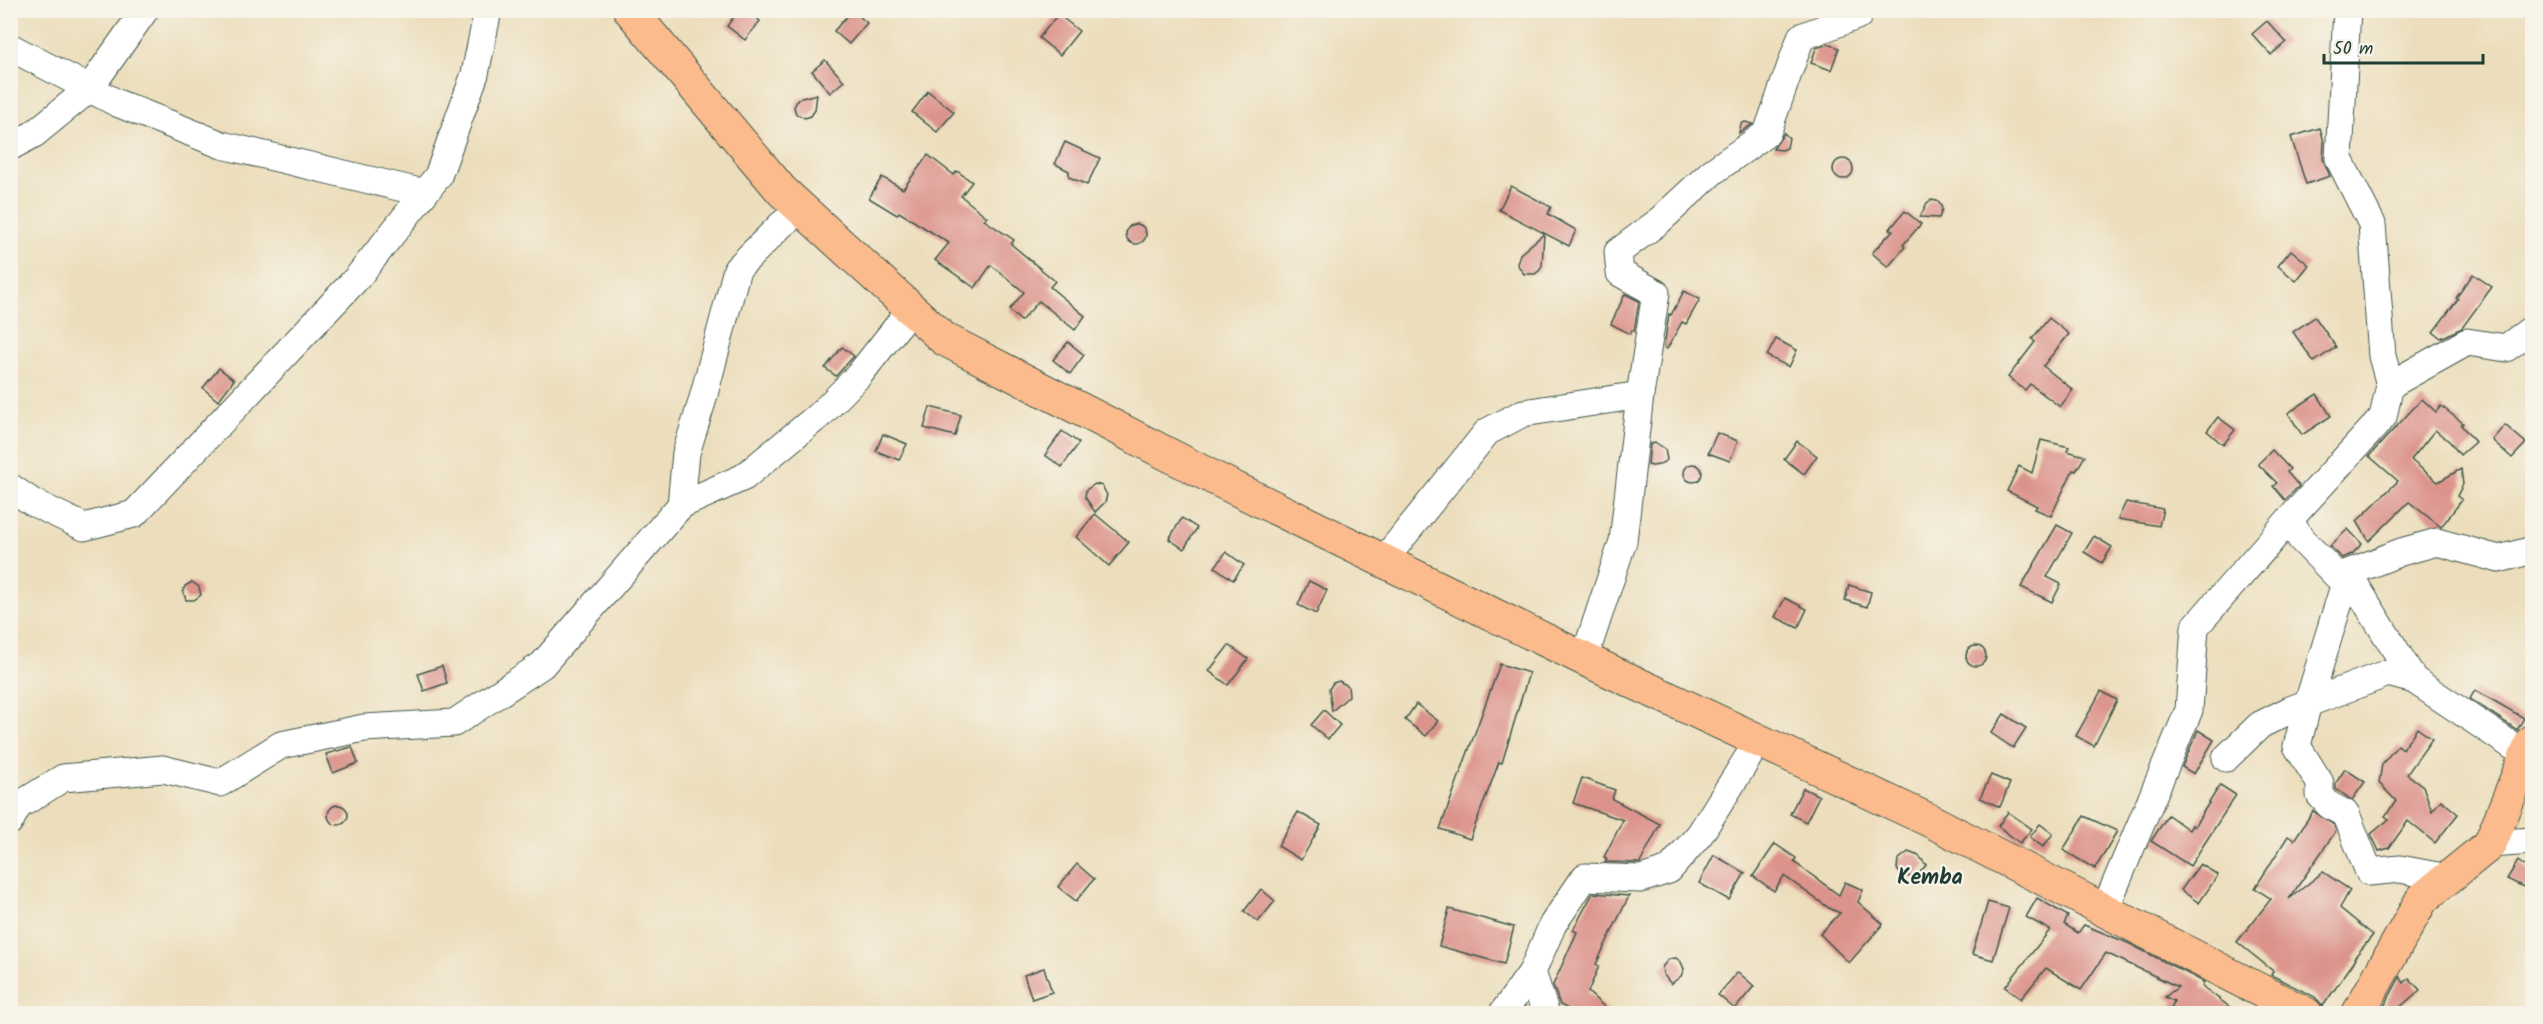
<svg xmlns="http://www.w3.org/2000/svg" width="2543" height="1024" font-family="Kalam,sans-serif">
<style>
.building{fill:#db938b}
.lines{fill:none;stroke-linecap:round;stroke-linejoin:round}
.minor-casing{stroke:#3e5548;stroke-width:29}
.major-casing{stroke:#3e5548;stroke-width:35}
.minor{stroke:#fff;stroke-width:27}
.major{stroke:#fbbb8c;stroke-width:33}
.labels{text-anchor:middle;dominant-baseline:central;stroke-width:4.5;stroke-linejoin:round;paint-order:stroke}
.district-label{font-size:22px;font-weight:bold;fill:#1f3d34;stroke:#f7f3e8}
</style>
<rect width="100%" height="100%" fill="#f7f3e8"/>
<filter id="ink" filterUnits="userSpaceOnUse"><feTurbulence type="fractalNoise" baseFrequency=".0167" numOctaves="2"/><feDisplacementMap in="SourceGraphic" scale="12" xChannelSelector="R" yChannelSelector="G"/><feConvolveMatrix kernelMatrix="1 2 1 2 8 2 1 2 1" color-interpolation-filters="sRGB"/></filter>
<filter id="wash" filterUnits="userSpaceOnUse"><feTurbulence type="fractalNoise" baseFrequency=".008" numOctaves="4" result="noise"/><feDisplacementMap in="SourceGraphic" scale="24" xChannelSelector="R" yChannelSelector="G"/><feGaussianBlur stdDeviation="1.35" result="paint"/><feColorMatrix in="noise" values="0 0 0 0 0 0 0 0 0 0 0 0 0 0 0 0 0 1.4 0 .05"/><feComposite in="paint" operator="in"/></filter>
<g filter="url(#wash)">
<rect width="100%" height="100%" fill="#ecdebc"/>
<g id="blocks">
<g class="building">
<polygon points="739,10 747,10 760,21 745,40 727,26"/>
<polygon points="852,10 867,23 849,44 834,31"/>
<polygon points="1058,14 1079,31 1060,55 1039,38"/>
<polygon points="2267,21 2286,42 2271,55 2252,34"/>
<polygon points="1828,44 1839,48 1831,70 1811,63 1816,48"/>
<polygon points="825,60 844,81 830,93 812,71"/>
<polygon points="928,91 954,112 937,132 912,112"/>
<polygon points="817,94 815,110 811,116 805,118 796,114 794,107 798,99"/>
<polygon points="1745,122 1753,124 1739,133 1741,124"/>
<polygon points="2320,128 2324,142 2323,159 2330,176 2306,184 2291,137"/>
<polygon points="1784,133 1789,138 1787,148 1782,150 1773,149"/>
<polygon points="1065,142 1100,158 1087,185 1069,177 1069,171 1055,164"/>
<polygon points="928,155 954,175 957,171 972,182 961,196 987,217 984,220 1014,240 1011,244 1055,281 1050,287 1085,316 1075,330 1039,301 1021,321 1009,310 1024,292 991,265 975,288 935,260 949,243 899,212 897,215 869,198 882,177 903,189"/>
<circle cx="1843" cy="169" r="10"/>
<polygon points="1511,186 1551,207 1548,214 1576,230 1569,246 1499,210"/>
<polygon points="1931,200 1937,201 1941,205 1942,210 1939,218 1920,217 1927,203"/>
<polygon points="1905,211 1921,224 1903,245 1905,247 1888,267 1872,253 1893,230 1890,229"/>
<circle cx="1136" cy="234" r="10"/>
<polygon points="1544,234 1542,265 1540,270 1535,274 1524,274 1517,264 1520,254"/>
<polygon points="2291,250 2309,265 2296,281 2278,266"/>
<polygon points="2473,274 2492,287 2462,328 2441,338 2433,332 2458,299 2456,298"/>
<polygon points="1684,291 1700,299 1686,324 1682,322 1667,349 1664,347 1669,314 1671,315"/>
<polygon points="1625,294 1639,301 1634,331 1632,330 1630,334 1611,324"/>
<polygon points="2315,317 2336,347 2314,362 2293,332"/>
<polygon points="2049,318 2069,334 2043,366 2073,390 2060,407 2030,384 2025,390 2008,377 2035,342 2032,339"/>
<polygon points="1776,339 1797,350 1789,367 1767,356"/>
<polygon points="1068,342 1084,355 1070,374 1053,360"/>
<polygon points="842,347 854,356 836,376 825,368"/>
<polygon points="219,368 234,380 218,401 203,388"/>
<polygon points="2317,394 2331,416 2302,435 2288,413"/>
<polygon points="2422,399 2436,412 2441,406 2463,423 2461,425 2475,442 2460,455 2450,442 2435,430 2411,460 2438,482 2461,469 2463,484 2457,496 2462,500 2441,527 2409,502 2369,541 2357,521 2398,481 2369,456"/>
<polygon points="930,407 961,415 955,436 924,428"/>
<polygon points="2218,417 2235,430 2223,445 2207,431"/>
<polygon points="2505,425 2526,443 2512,458 2492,440"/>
<polygon points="1062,431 1079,443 1062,467 1045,455"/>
<polygon points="1717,433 1738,441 1730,461 1708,453"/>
<polygon points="883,434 907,444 899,460 876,451"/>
<polygon points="2041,440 2069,447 2067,451 2085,456 2076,471 2073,470 2051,516 2035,509 2037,506 2007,491 2019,466 2032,473"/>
<polygon points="1797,441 1817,456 1804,474 1784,459"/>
<polygon points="1656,443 1665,449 1667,460 1659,465 1652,466 1648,465 1650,444"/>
<polygon points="2272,450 2290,469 2287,472 2299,486 2285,500 2273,486 2277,483 2258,464"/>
<circle cx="1693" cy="473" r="9"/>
<polygon points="1095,484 1102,486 1107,495 1105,502 1095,512 1085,497 1086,490"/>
<polygon points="2126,502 2163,509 2159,526 2118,519"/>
<polygon points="1095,514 1129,542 1109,566 1076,537"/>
<polygon points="1182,518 1197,528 1184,549 1169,539"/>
<polygon points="2057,525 2072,533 2047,577 2061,584 2052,602 2021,587"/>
<polygon points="2348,529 2362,544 2352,554 2342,558 2330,546"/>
<polygon points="2094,536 2112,547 2102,563 2084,552"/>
<polygon points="1226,552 1244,565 1233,580 1215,567"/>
<polygon points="1309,581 1327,590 1316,614 1298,605"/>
<polygon points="192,582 199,587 201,595 194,600 186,600 183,591 185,586"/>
<polygon points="1849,585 1871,592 1867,607 1845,600"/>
<polygon points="1785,598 1807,609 1798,628 1775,617"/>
<polygon points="1229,645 1248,659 1228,685 1209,671"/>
<circle cx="1976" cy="656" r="10"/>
<polygon points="1500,664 1529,673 1502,763 1499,762 1470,839 1440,829"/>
<polygon points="442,666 447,683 424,691 418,674"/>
<polygon points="1339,681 1348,686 1349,696 1332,711 1329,689 1333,683"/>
<polygon points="2475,690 2524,718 2517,730 2470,699"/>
<polygon points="2101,691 2117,700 2094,746 2076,736"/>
<polygon points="1416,704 1438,721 1426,736 1405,720"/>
<polygon points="1324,710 1340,725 1328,739 1311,725"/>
<polygon points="2004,714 2026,728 2013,748 1991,733"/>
<polygon points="2417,728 2432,739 2407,774 2423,786 2432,811 2441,800 2458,814 2435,843 2408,821 2389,848 2379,851 2371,834 2389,819 2385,816 2396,801 2379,783 2382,764 2398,745 2403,749"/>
<polygon points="2198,730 2214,740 2194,774 2182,767"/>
<polygon points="352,747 358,763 333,773 326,754"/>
<polygon points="2345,769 2365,782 2352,800 2336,789 2336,783"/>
<polygon points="1991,775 2010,783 2000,807 1980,798"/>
<polygon points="1582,778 1615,790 1612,799 1660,824 1640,863 1605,862 1607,859 1604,857 1623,820 1573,803"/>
<polygon points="2220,785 2236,795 2190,866 2151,841 2168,815 2189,830 2192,825 2194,827"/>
<polygon points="1803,788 1819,796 1806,822 1790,814"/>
<circle cx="338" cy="815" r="10"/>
<polygon points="2313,811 2334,825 2336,831 2289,899 2323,872 2350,890 2340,908 2373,935 2354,958 2356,959 2323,1006 2315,997 2271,975 2273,971 2237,942 2271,899 2255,888 2288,836 2294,840"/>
<polygon points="1298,812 1321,825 1301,860 1278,846"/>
<polygon points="2008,812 2032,829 2020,843 1998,826"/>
<polygon points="2084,816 2117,831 2095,869 2063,850"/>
<polygon points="2040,824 2053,834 2043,847 2030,837"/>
<polygon points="1775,844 1796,858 1794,862 1839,895 1845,882 1863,890 1858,902 1883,924 1849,963 1820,934 1840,913 1829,908 1784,876 1774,891 1753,876"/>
<polygon points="1908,852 1919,856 1926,865 1916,877 1902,876 1897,869 1898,860"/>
<polygon points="1714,855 1745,873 1729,900 1699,883"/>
<polygon points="2518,861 2532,872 2532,891 2507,879"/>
<polygon points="1077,864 1094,879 1076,901 1058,887"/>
<polygon points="2200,864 2218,875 2199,903 2181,890"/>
<polygon points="1261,889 1275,901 1258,922 1244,911"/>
<polygon points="1593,893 1629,896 1596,964 1599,966 1588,992 1612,1014 1578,1014 1560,1005 1553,985 1577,932 1573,930"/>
<polygon points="2037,898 2068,916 2064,924 2078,933 2084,925 2128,943 2204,982 2202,986 2239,1014 2169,1014 2174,1001 2165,997 2178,987 2106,953 2081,990 2046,968 2021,999 2005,987 2050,930 2026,917"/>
<polygon points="1988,902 2009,908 1993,960 1972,954"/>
<polygon points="1449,909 1514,927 1504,964 1439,946"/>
<polygon points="1676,958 1681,962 1684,969 1681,976 1671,984 1663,974 1662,967 1669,959"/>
<polygon points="1044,968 1052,992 1032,999 1024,975"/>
<polygon points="1738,972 1754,986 1735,1009 1718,995"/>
<polygon points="2400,977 2404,983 2409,978 2420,990 2392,1014 2380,1014"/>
</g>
</g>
</g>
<g filter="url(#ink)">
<use href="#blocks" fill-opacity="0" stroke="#3e5548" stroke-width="1.5"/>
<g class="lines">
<defs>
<g id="minor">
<polyline points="2347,10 2339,159 2372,224 2382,356 2390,385 2383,417 2289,520 2301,539 2337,576 2348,573 2414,680 2526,755"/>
<polyline points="10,47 117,103 222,145 424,193"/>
<polyline points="10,147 34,134 89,89 145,10"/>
<polyline points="2390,385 2467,342 2506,348 2532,329"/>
<polyline points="10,487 32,502 84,527 134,514 357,278 438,176 475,74 488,10"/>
<polyline points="681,505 744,477 823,412 859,375 911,309"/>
<polyline points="1384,560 1487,432 1523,413 1640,395"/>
<polyline points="1584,659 1623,541 1640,395 1656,293 1620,273 1618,252 1658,222 1712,172 1767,133 1801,37 1854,17 1859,15 1859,10"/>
<polyline points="2226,758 2260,725 2290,710 2388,673 2414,680"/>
<polyline points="10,821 18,806 63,778 163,769 220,783 281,745 364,728 454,723 542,665 681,505 686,453 702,402 737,269 781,225 801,209"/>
<polyline points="2490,844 2532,841"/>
<polyline points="2448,878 2400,869 2369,872 2346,814 2329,805 2320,795 2320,783 2297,746 2308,703 2348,573 2401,552 2437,542 2499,559 2529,551 2532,553"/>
<polyline points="2105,909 2189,710 2195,627 2289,520"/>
<polyline points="1532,972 1546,1014"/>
<polyline points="1502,1014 1532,972 1553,924 1585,877 1641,879 1669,870 1700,834 1759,740"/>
</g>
<g id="major">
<polyline points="630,10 782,191 944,339 1214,478 1584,659 1931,821 2306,1014"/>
<polyline points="2358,1014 2422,899 2490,844 2532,741"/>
</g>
</defs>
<use href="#minor" class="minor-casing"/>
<use href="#major" class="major-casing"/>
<use href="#minor" class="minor"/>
<use href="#major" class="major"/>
</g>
</g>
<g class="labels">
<g class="district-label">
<text x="1930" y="878">Kemba</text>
</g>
</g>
<rect width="2543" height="1024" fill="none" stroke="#f7f3e8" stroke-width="36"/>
<path d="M2324 54v9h159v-9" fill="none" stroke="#1f3d34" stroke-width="3"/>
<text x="2333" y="54" font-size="18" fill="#1f3d34" stroke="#f7f3e8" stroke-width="4.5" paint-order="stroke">50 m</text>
</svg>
